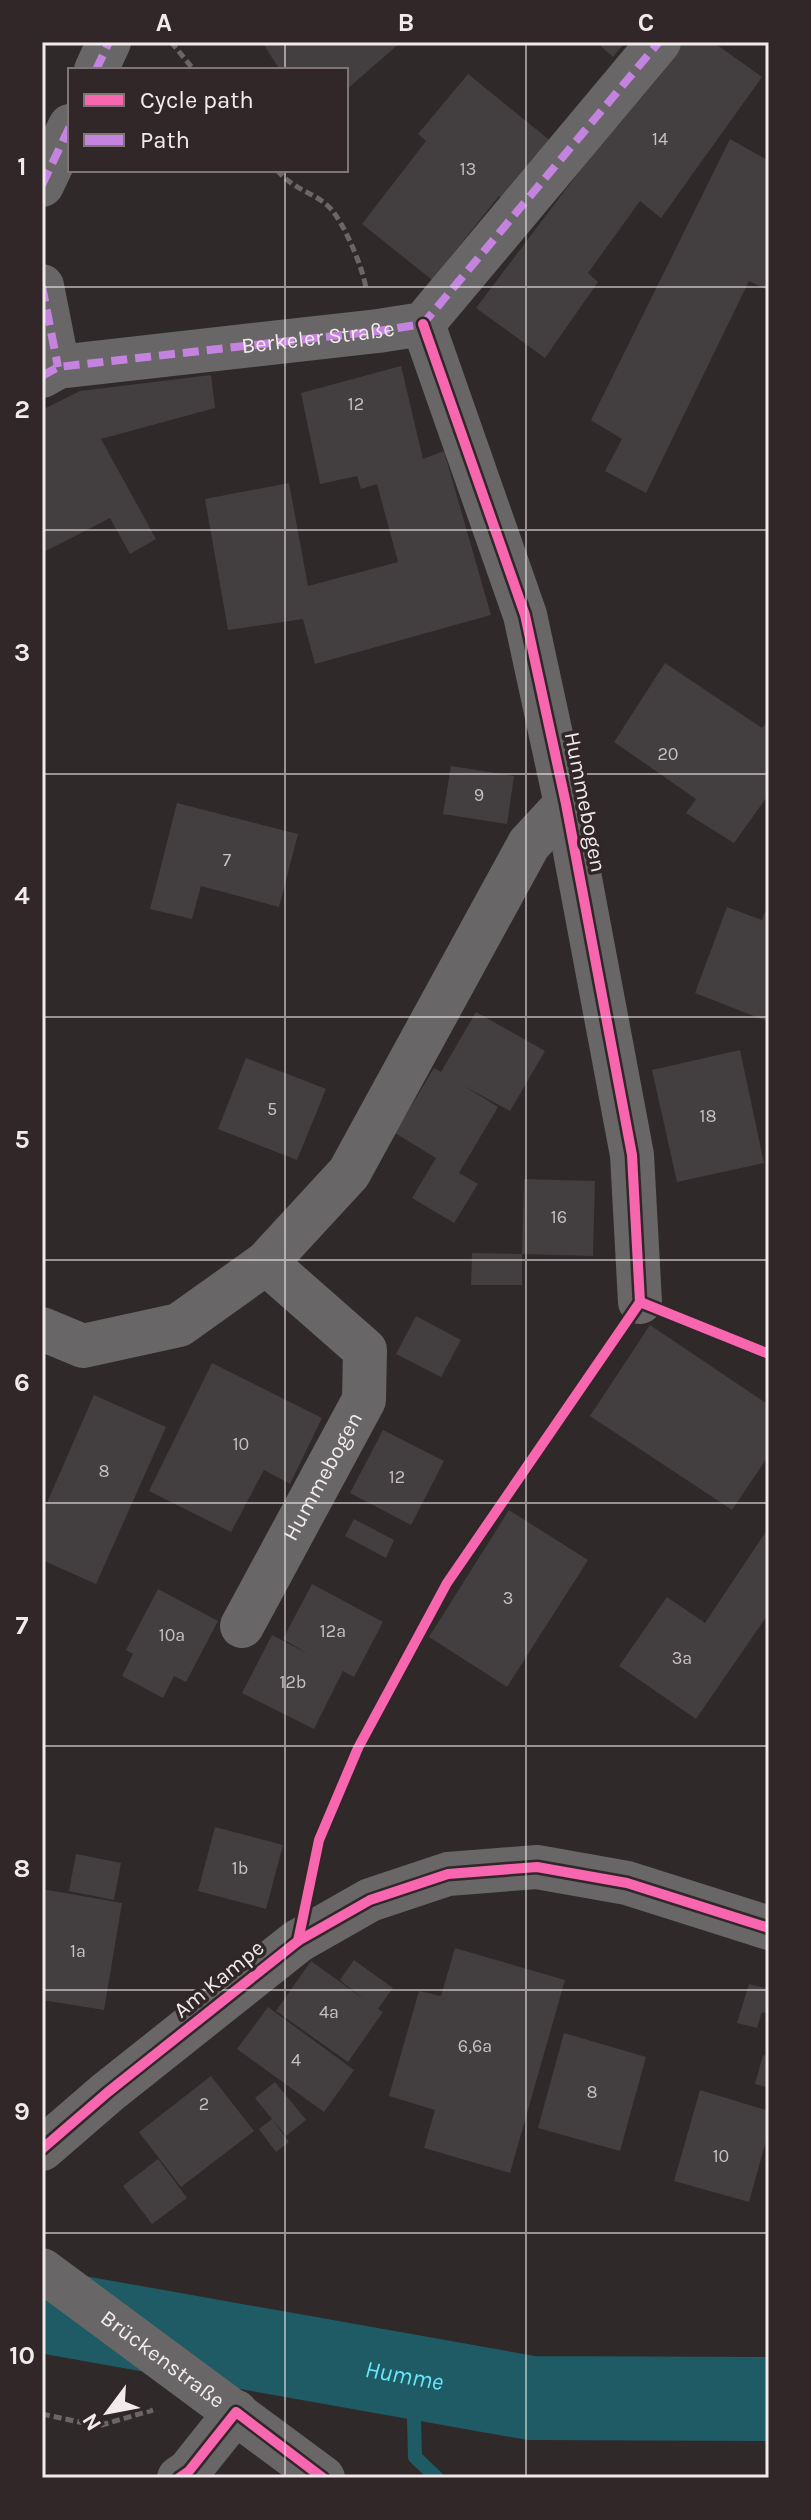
<svg xmlns="http://www.w3.org/2000/svg" width="811" height="2520" font-family="Karla,sans-serif">
<style>
.lines{fill:none;stroke-linecap:round;stroke-linejoin:round}
.stream{stroke:#1f5b64;stroke-width:14}
.river{stroke:#1f5b64;stroke-width:84}
.building{fill:#433e3f}
.path{stroke:#6a6767;stroke-width:5;stroke-dasharray:8 4;stroke-linecap:butt}
.minor{stroke:#686666;stroke-width:44}
.tertiary{stroke:#686666;stroke-width:44}
.quiet{stroke:#c483df;stroke-width:8;stroke-dasharray:16 8;stroke-linecap:butt}
.cycleway-casing{stroke:#312729;stroke-width:15}
.cycleway{stroke:#f766af;stroke-width:10}
.grid{fill:none;stroke:#f2ebec;stroke-width:2;stroke-opacity:0.55}
.labels{text-anchor:middle;dominant-baseline:central;stroke-width:7;stroke-linejoin:round;paint-order:stroke}
.number-label{font-size:18px;fill:#c6c0c1}
.street-label{font-size:22px;fill:#f2ebec;stroke:#312729}
.water-label{font-size:24px;font-style:italic;fill:#6ae7fa;stroke:#312729}
.neatline{fill:none;stroke:#f2ebec;stroke-width:3}
.grid-label{font-size:26px;text-anchor:middle;font-weight:bold;fill:#f2ebec}
</style>
<rect width="100%" height="100%" fill="#2f292a"/>
<g class="lines">
<polyline class="stream" points="413,2377 415,2457 437,2478"/>
<path class="river" id="s1" d="M42,2311L531,2398L769,2399"/>
</g>
<g class="building">
<polygon points="262,42 401,42 346,90 346,70 280,70"/>
<polygon points="596,42 625,42 613,57"/>
<polygon points="677,42 713,42 762,77 661,218 640,201 588,273 598,282 545,358 476,308"/>
<polygon points="468,74 552,142 506,202 499,196 432,280 362,224 426,141 418,134"/>
<polygon points="730,139 769,161 769,286 767,290 749,281 646,493 605,471 622,439 591,420"/>
<polygon points="401,366 423,459 444,451 491,615 315,664 303,619 228,630 205,499 289,483 308,586 398,562 377,484 361,489 357,476 320,484 301,393"/>
<polygon points="211,375 215,408 101,439 156,539 130,554 110,518 42,553 42,410 80,391"/>
<polygon points="665,663 762,728 769,718 769,794 734,843 686,813 696,799 614,742"/>
<polygon points="451,766 514,776 507,824 443,814"/>
<polygon points="177,803 298,834 279,907 201,886 192,919 150,909"/>
<polygon points="769,901 769,1022 695,993 727,907 762,920"/>
<polygon points="476,1012 545,1051 510,1111 464,1086 498,1107 459,1173 478,1184 454,1223 412,1198 436,1158 395,1133 434,1068 441,1072"/>
<polygon points="740,1050 764,1163 677,1182 652,1070"/>
<polygon points="246,1058 326,1089 297,1160 218,1129"/>
<polygon points="524,1179 595,1181 593,1256 522,1254"/>
<polygon points="472,1253 522,1254 522,1285 471,1285"/>
<polygon points="416,1316 461,1340 441,1377 396,1354"/>
<polygon points="650,1325 769,1405 769,1455 732,1510 590,1416"/>
<polygon points="212,1363 322,1418 290,1484 264,1470 231,1532 149,1491"/>
<polygon points="94,1395 166,1427 96,1584 42,1560 42,1514"/>
<polygon points="383,1430 444,1461 411,1525 350,1493"/>
<polygon points="509,1510 588,1560 507,1687 429,1637"/>
<polygon points="354,1519 394,1540 386,1558 345,1536"/>
<polygon points="769,1527 769,1613 696,1719 619,1666 667,1597 705,1623"/>
<polygon points="312,1584 383,1622 354,1677 343,1671 314,1729 242,1693 272,1635 308,1654 283,1639"/>
<polygon points="158,1589 218,1621 186,1682 174,1676 163,1698 122,1676 133,1654 126,1650"/>
<polygon points="215,1827 283,1845 266,1909 198,1891"/>
<polygon points="76,1854 121,1863 114,1900 69,1891"/>
<polygon points="42,1889 122,1903 104,2010 42,2000"/>
<polygon points="455,1948 565,1980 510,2173 424,2148 435,2110 389,2096 419,1991 441,1996"/>
<polygon points="354,1960 393,1988 378,2009 383,2012 348,2062 276,2011 311,1961 365,2000 340,1980"/>
<polygon points="749,1984 769,1989 769,2014 762,2012 757,2028 737,2023"/>
<polygon points="268,2007 354,2070 324,2112 237,2049"/>
<polygon points="564,2033 646,2057 620,2151 538,2128"/>
<polygon points="763,2055 769,2057 769,2088 755,2084"/>
<polygon points="211,2076 254,2131 181,2187 139,2132"/>
<polygon points="275,2082 306,2120 286,2136 255,2098"/>
<polygon points="700,2090 769,2111 769,2130 749,2202 674,2181"/>
<polygon points="272,2119 289,2142 276,2152 259,2129"/>
<polygon points="158,2159 187,2198 152,2224 123,2186"/>
</g>
<g class="lines">
<g class="path">
<polyline points="171,42 194,70"/>
<path d="M277,170C295,191 314,192 329,207C343,220 364,270 366,289"/>
<polyline points="42,2414 98,2426 153,2410"/>
</g>
<g class="minor">
<polyline points="96,70 109,42"/>
<polyline points="42,185 70,126"/>
<polyline points="42,286 58,367"/>
<polyline points="423,324 525,615 566,804 632,1155 640,1302"/>
<polyline points="42,376 58,367 378,331 423,324 659,42"/>
<polyline points="42,1329 83,1346 179,1325 266,1263 349,1173 529,844 566,804"/>
<path id="s2" d="M242,1626L364,1400L365,1350L266,1263"/>
<polyline points="42,2149 108,2092 298,1941 370,1900 448,1874 537,1867 627,1883 769,1928"/>
<polyline points="179,2478 189,2471 236,2412"/>
</g>
<path class="tertiary" id="s3" d="M42,2270L323,2478"/>
<g class="quiet">
<polyline points="96,70 109,42"/>
<polyline points="42,185 70,126"/>
<polyline points="42,286 58,367"/>
<path id="s4" d="M42,376L58,367L378,331L423,324L659,42"/>
</g>
<defs>
<g id="cycleway">
<polyline points="423,324 525,615 566,804 632,1155 640,1302"/>
<polyline points="640,1302 769,1354"/>
<polyline points="298,1941 319,1840 358,1748 447,1583 640,1302"/>
<polyline points="42,2149 108,2092 298,1941 370,1900 448,1874 537,1867 627,1883 769,1928"/>
<polyline points="179,2478 189,2471 236,2412 323,2478"/>
</g>
</defs>
<use href="#cycleway" class="cycleway-casing"/>
<use href="#cycleway" class="cycleway"/>
</g>
<path class="grid" d="M285,42V70M526,42V2478M285,170V2478M42,287H769M42,530H769M42,774H769M42,1017H769M42,1260H769M42,1503H769M42,1746H769M42,1990H769M42,2233H769"/>
<g class="labels">
<g class="number-label">
<text x="660" y="139">14</text>
<text x="468" y="169">13</text>
<text x="356" y="404">12</text>
<text x="668" y="754">20</text>
<text x="479" y="795">9</text>
<text x="227" y="860">7</text>
<text x="272" y="1109">5</text>
<text x="708" y="1116">18</text>
<text x="559" y="1217">16</text>
<text x="241" y="1444">10</text>
<text x="104" y="1471">8</text>
<text x="397" y="1477">12</text>
<text x="508" y="1598">3</text>
<text x="333" y="1631">12a</text>
<text x="172" y="1635">10a</text>
<text x="682" y="1658">3a</text>
<text x="293" y="1682">12b</text>
<text x="240" y="1868">1b</text>
<text x="78" y="1951">1a</text>
<text x="329" y="2012">4a</text>
<text x="475" y="2046">6,6a</text>
<text x="296" y="2060">4</text>
<text x="592" y="2092">8</text>
<text x="204" y="2104">2</text>
<text x="721" y="2156">10</text>
</g>
<g class="street-label">
<text stroke="none"><textPath href="#s4" startOffset="280">Berkeler Straße</textPath></text>
<text transform="translate(585 802) rotate(79)">Hummebogen</text>
<text stroke="none"><textPath href="#s2" startOffset="170">Hummebogen</textPath></text>
<text transform="translate(219 1979) rotate(-39)">Am Kampe</text>
<text stroke="none"><textPath href="#s3" startOffset="150">Brückenstraße</textPath></text>
</g>
<g class="water-label">
<text stroke="none"><textPath href="#s1" startOffset="368">Humme</textPath></text>
</g>
</g>
<rect width="811" height="2520" fill="none" stroke="#312729" stroke-width="88"/>
<rect x="68" y="68" width="280" height="104" fill="#312729" stroke="#7e7577" stroke-width="2"/>
<rect x="84" y="94" width="40" height="12" fill="#f766af" stroke="#7e7577" stroke-width="2"/>
<text x="140" y="108" font-size="24" fill="#f2ebec">Cycle path</text>
<rect x="84" y="134" width="40" height="12" fill="#c483df" stroke="#7e7577" stroke-width="2"/>
<text x="140" y="148" font-size="24" fill="#f2ebec">Path</text>
<g transform="translate(108 2412) rotate(238)" stroke="#312729" stroke-width="6" paint-order="stroke">
<path d="M0-6L14 30L0 20L-14 30Z" fill="#f2ebec"/>
<text y="-12" font-size="22" font-weight="bold" text-anchor="middle" fill="#f2ebec">N</text>
</g>
<rect x="44" y="44" width="723" height="2432" class="neatline"/>
<g class="grid-label">
<text x="164" y="31">A</text>
<text x="406" y="31">B</text>
<text x="646" y="31">C</text>
<text x="22" y="175">1</text>
<text x="22" y="418">2</text>
<text x="22" y="661">3</text>
<text x="22" y="904">4</text>
<text x="22" y="1148">5</text>
<text x="22" y="1391">6</text>
<text x="22" y="1634">7</text>
<text x="22" y="1877">8</text>
<text x="22" y="2120">9</text>
<text x="22" y="2364">10</text>
</g>
</svg>
